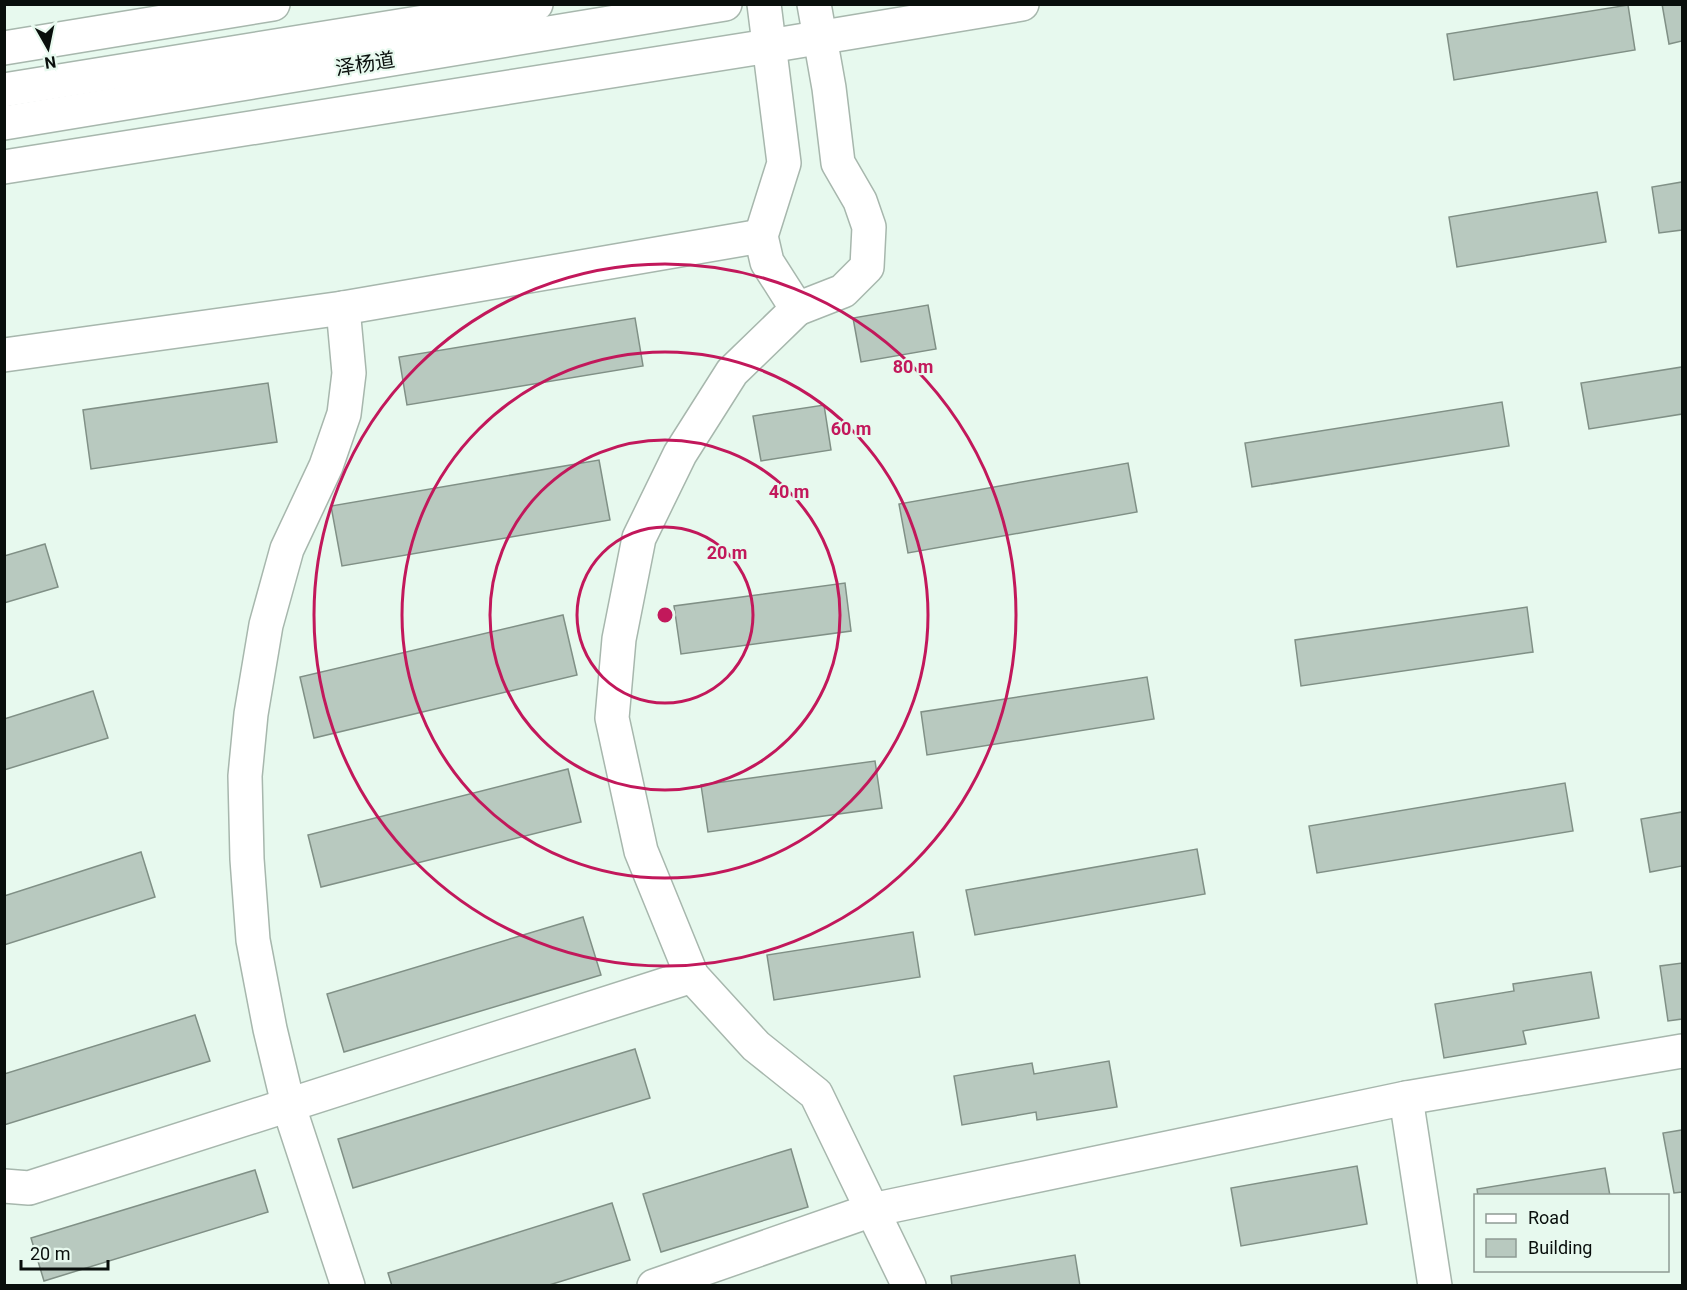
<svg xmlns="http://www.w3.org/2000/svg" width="1687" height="1290" font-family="Roboto,'Noto Sans SC',sans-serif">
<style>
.building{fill:#b8c9bf;stroke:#809086;stroke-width:1.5}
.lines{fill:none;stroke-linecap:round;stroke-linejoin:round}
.minor-casing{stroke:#a7b7ad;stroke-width:36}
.major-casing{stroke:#a7b7ad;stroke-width:36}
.minor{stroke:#fff;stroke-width:33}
.major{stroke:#fff;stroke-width:33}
.ring{fill:none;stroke:#c2185b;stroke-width:3}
.labels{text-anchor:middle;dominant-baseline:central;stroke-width:4.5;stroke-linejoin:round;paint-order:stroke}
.street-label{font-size:20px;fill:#090f0c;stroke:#e7f9ee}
.centre{fill:#c2185b;stroke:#e7f9ee;stroke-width:3}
.ring-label{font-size:18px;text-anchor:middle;font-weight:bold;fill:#c2185b;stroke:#e7f9ee;stroke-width:4.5;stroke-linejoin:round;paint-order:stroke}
</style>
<rect width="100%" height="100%" fill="#e7f9ee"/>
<g class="building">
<polygon points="1662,4 1682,4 1682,41 1669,44"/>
<polygon points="1628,5 1635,50 1454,80 1447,34"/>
<polygon points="1682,182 1682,230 1659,233 1652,187"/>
<polygon points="1597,192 1606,242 1457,267 1449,217"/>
<polygon points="928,305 936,349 861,362 853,318"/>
<polygon points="635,318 643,366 407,405 399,357"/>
<polygon points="1682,367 1682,414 1589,429 1581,383"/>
<polygon points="268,383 277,442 91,469 83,410"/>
<polygon points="1502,402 1509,446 1252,487 1245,443"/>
<polygon points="824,405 831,450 761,461 753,416"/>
<polygon points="599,460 610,520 342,566 331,506"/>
<polygon points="1128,463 1137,512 908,553 899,504"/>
<polygon points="45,544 58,587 4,603 4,556"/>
<polygon points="845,583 851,631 681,654 674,606"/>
<polygon points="1527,607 1533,652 1301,686 1295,640"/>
<polygon points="563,615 577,675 314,738 300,677"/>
<polygon points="1147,677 1154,719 927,755 921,712"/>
<polygon points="93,691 108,738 4,770 4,719"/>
<polygon points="875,761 882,808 708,832 701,785"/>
<polygon points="568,769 581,822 321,887 308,835"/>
<polygon points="1565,783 1573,831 1317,873 1309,826"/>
<polygon points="1682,812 1682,866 1650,872 1641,819"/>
<polygon points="1197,849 1205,894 975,935 966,890"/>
<polygon points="141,852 155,897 4,945 4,896"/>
<polygon points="583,917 601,975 344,1052 327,994"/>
<polygon points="913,932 920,977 774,1000 767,955"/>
<polygon points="1682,963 1682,1019 1668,1021 1660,966"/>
<polygon points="1591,972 1599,1018 1523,1031 1526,1044 1444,1058 1435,1004 1514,991 1513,984"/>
<polygon points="195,1015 210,1061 4,1125 4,1074"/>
<polygon points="635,1049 650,1098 353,1188 338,1139"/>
<polygon points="1109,1061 1117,1107 1037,1120 1036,1112 962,1125 954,1076 1032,1063 1034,1074"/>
<polygon points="1682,1130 1682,1192 1674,1193 1663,1133"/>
<polygon points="791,1149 808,1207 661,1252 643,1194"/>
<polygon points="1357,1166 1367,1224 1241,1246 1231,1188"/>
<polygon points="1605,1168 1610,1196 1478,1196 1477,1189"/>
<polygon points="255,1170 268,1212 44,1281 31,1238"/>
<polygon points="612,1203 630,1260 546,1286 392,1286 388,1273"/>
<polygon points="1075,1255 1080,1286 952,1286 951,1276"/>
</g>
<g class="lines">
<defs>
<g id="minor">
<polyline points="764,4 784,163 761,236 767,262 797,309 843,291 867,267 869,227 860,201 838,163 829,88 814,4"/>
<polyline points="4,48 273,4"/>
<polyline points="4,167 769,46 1022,4"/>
<polyline points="343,308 349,373 344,414 326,466 287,549 266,625 251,714 245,776 247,859 253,940 270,1029 288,1104 348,1286"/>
<polyline points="797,309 732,372 680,454 639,538 619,639 612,718 641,851 692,976 756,1046 816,1094 909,1286"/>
<polyline points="4,355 343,308 761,236"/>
<polyline points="1406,1098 1435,1286"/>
<polyline points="4,1186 29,1188 692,976"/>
<polyline points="654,1286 872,1210 1406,1098 1682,1051"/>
</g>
<g id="major">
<polyline points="4,90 536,4"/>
<polyline points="4,123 725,4"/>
</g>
</defs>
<use href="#minor" class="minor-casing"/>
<use href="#major" class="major-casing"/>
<use href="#minor" class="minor"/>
<use href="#major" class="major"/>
</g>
<g class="ring">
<circle cx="665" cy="615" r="88"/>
<circle cx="665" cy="615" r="175"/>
<circle cx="665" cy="615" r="263"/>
<circle cx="665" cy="615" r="351"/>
</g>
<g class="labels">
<g class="street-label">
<text transform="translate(365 64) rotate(-9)">泽杨道</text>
</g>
</g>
<circle cx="665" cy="615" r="9" class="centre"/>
<g class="ring-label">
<text x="913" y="373">80 m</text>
<text x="851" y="435">60 m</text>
<text x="789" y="498">40 m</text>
<text x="727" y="559">20 m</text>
</g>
<rect width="1687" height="1290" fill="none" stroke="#090f0c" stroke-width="12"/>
<rect x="1474" y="1194" width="195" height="78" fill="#e7f9ee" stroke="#8e9b94" stroke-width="1.5"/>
<rect x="1486" y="1214" width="30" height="9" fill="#ffffff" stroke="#8e9b94" stroke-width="1.5"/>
<text x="1528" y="1224" font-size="18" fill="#090f0c">Road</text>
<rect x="1486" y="1239" width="30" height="18" fill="#b8c9bf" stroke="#8e9b94" stroke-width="1.5"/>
<text x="1528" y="1254" font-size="18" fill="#090f0c">Building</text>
<g transform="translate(48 48) rotate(171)" stroke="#e7f9ee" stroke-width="4.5" paint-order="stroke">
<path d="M0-4.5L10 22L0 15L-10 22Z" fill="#090f0c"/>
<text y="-9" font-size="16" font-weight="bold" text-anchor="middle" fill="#090f0c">N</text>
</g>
<path d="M21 1260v9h87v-9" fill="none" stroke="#090f0c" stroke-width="3"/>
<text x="30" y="1260" font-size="18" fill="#090f0c" stroke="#e7f9ee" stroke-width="4.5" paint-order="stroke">20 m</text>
</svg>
